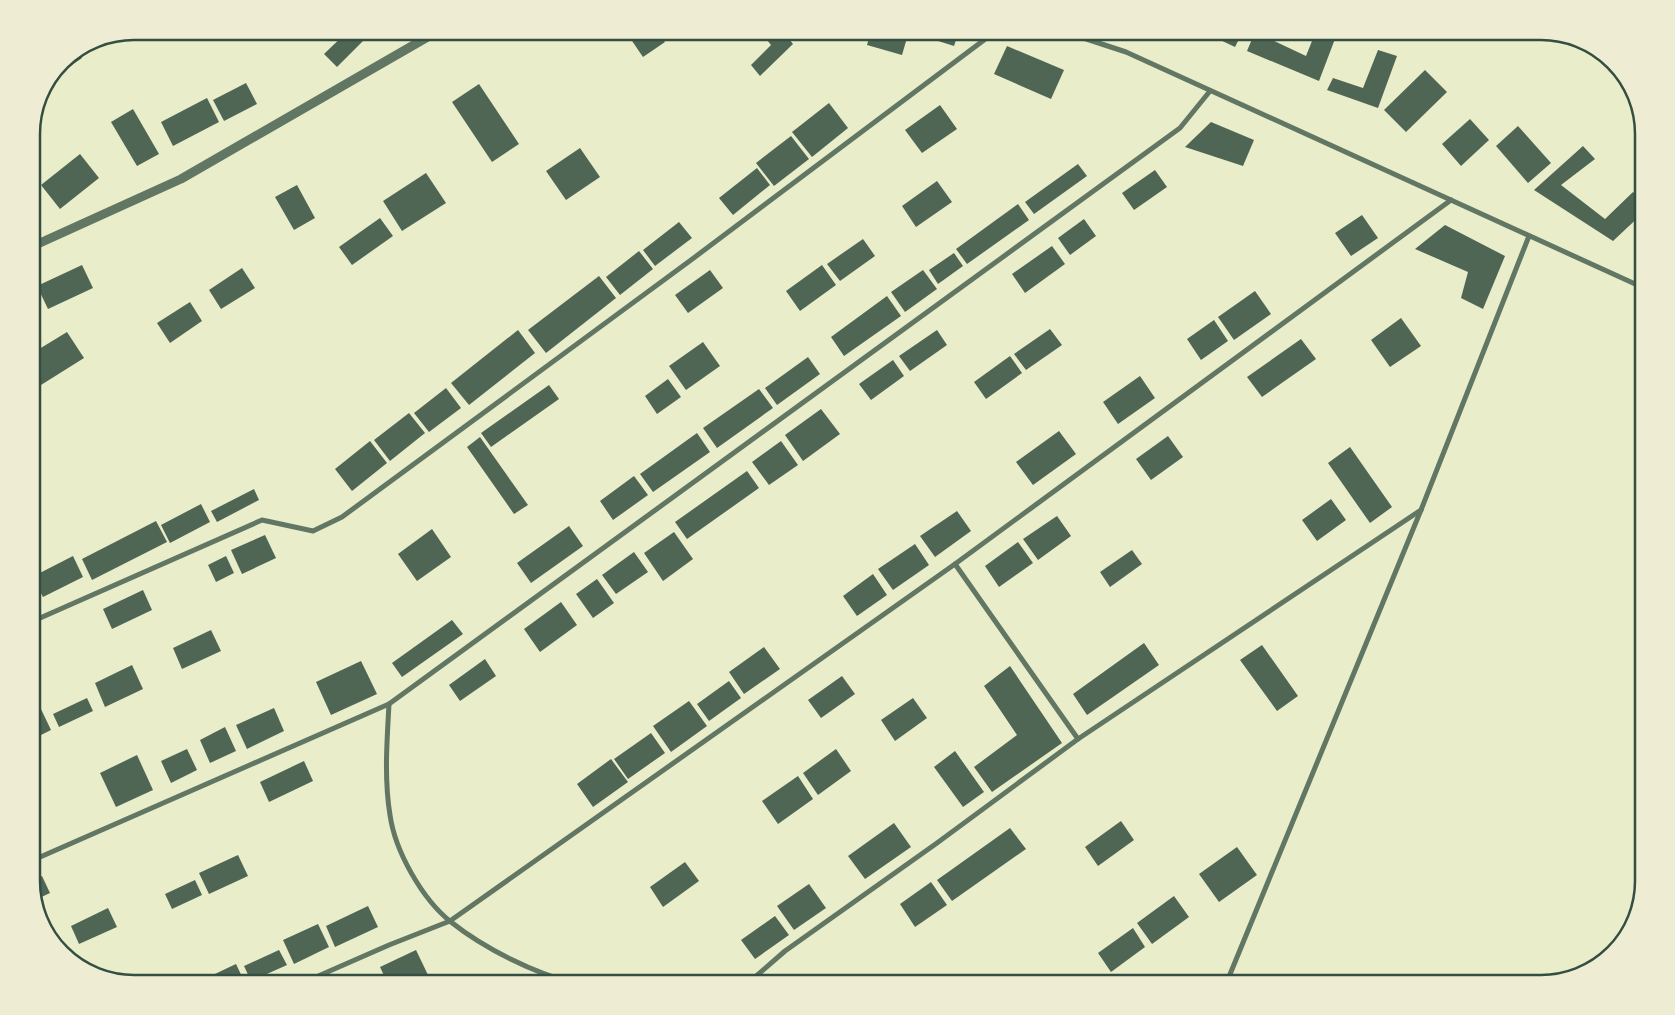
<svg xmlns="http://www.w3.org/2000/svg" width="1675" height="1015" font-family="'Open Sans',sans-serif">
<style>
.building{fill:#4f6655}
.lines{fill:none;stroke-linecap:round;stroke-linejoin:round}
.minor{stroke:#617663;stroke-width:5}
.tertiary{stroke:#617663;stroke-width:9}
.rim{fill:none;stroke:#344e41;stroke-width:2.5}
</style>
<rect width="100%" height="100%" fill="#e9edc9"/>
<g class="building">
<polygon points="348,31 373,31 337,67 324,54"/>
<polygon points="581,31 604,31 587,41"/>
<polygon points="640,31 657,31 665,42 643,57 630,38"/>
<polygon points="760,31 783,31 793,44 760,76 751,65 771,45"/>
<polygon points="871,31 909,31 902,55 867,45"/>
<polygon points="920,31 959,31 954,46 919,35"/>
<polygon points="1219,31 1243,31 1235,47 1216,38"/>
<polygon points="1316,31 1338,31 1319,81 1247,51 1255,32 1306,56"/>
<polygon points="1007,46 1064,70 1051,99 994,74"/>
<polygon points="1378,50 1397,56 1378,108 1327,90 1333,78 1363,88"/>
<polygon points="77,51 82,58 46,83 61,61"/>
<polygon points="1425,70 1447,92 1406,132 1384,110"/>
<polygon points="246,83 257,104 224,121 213,100"/>
<polygon points="479,84 519,144 492,162 452,102"/>
<polygon points="207,98 219,122 173,146 161,122"/>
<polygon points="829,103 848,128 812,157 792,132"/>
<polygon points="940,105 957,129 922,153 905,130"/>
<polygon points="133,109 159,154 137,166 111,122"/>
<polygon points="1470,119 1489,140 1461,166 1442,144"/>
<polygon points="1211,122 1254,140 1243,166 1185,147"/>
<polygon points="1518,126 1551,163 1528,183 1496,146"/>
<polygon points="791,136 809,159 774,186 756,163"/>
<polygon points="1583,146 1595,159 1561,185 1605,219 1633,192 1644,200 1644,212 1613,241 1534,190"/>
<polygon points="580,148 600,177 566,200 546,171"/>
<polygon points="80,154 99,178 60,209 41,185"/>
<polygon points="1078,164 1087,176 1034,214 1025,202"/>
<polygon points="757,168 770,185 733,215 719,198"/>
<polygon points="1155,170 1167,187 1134,210 1122,193"/>
<polygon points="426,173 446,203 402,231 383,201"/>
<polygon points="937,181 952,202 916,227 902,206"/>
<polygon points="297,185 315,218 294,230 275,197"/>
<polygon points="1018,204 1029,220 967,264 956,249"/>
<polygon points="1362,215 1378,238 1351,256 1335,233"/>
<polygon points="380,218 393,236 352,265 339,247"/>
<polygon points="1084,219 1096,236 1070,255 1058,238"/>
<polygon points="679,222 692,238 655,266 643,250"/>
<polygon points="1445,225 1505,256 1483,309 1461,298 1468,272 1415,249"/>
<polygon points="863,239 875,256 840,281 827,264"/>
<polygon points="1052,246 1065,264 1025,293 1012,274"/>
<polygon points="639,251 653,269 620,295 606,277"/>
<polygon points="954,253 963,266 938,284 929,270"/>
<polygon points="82,265 93,288 48,309 37,286"/>
<polygon points="822,265 836,285 800,311 786,291"/>
<polygon points="242,268 255,288 221,309 209,290"/>
<polygon points="710,270 723,288 688,313 675,295"/>
<polygon points="923,270 937,289 905,312 891,292"/>
<polygon points="599,276 616,298 546,353 528,330"/>
<polygon points="1255,291 1271,314 1234,340 1218,317"/>
<polygon points="887,296 901,316 844,356 831,337"/>
<polygon points="190,302 202,321 170,343 157,323"/>
<polygon points="1401,318 1421,346 1390,367 1371,340"/>
<polygon points="1214,320 1228,341 1201,360 1187,339"/>
<polygon points="1050,329 1062,345 1026,370 1014,354"/>
<polygon points="518,330 535,353 469,405 451,383"/>
<polygon points="937,330 947,345 910,371 899,356"/>
<polygon points="67,332 84,358 41,385 31,370 31,354"/>
<polygon points="1301,339 1316,359 1262,397 1247,377"/>
<polygon points="703,342 720,366 686,390 669,366"/>
<polygon points="1010,356 1022,373 986,399 974,382"/>
<polygon points="808,357 820,374 777,405 765,388"/>
<polygon points="893,360 904,376 871,400 859,384"/>
<polygon points="1140,376 1155,398 1118,424 1103,402"/>
<polygon points="668,379 681,397 657,414 645,396"/>
<polygon points="549,385 559,399 491,447 481,433"/>
<polygon points="446,388 461,408 429,432 414,413"/>
<polygon points="759,389 773,408 717,448 703,428"/>
<polygon points="821,409 840,434 803,461 785,435"/>
<polygon points="409,413 425,433 390,461 374,440"/>
<polygon points="1059,431 1076,454 1033,485 1016,462"/>
<polygon points="697,433 710,452 653,492 640,474"/>
<polygon points="1168,436 1183,457 1151,480 1136,459"/>
<polygon points="480,437 528,505 514,514 467,447"/>
<polygon points="370,441 387,463 352,491 335,469"/>
<polygon points="781,441 798,465 769,485 752,462"/>
<polygon points="1350,447 1392,507 1370,523 1328,463"/>
<polygon points="747,471 759,488 687,539 675,522"/>
<polygon points="634,476 648,495 613,520 600,501"/>
<polygon points="254,489 259,500 217,522 211,511"/>
<polygon points="1331,499 1346,520 1317,541 1302,520"/>
<polygon points="201,504 210,522 170,543 161,525"/>
<polygon points="957,511 971,531 935,557 920,536"/>
<polygon points="1057,516 1071,536 1038,560 1023,539"/>
<polygon points="156,521 167,542 92,580 82,559"/>
<polygon points="569,526 583,546 531,583 517,563"/>
<polygon points="432,529 451,557 417,581 398,554"/>
<polygon points="674,532 693,559 663,581 644,553"/>
<polygon points="265,535 276,558 242,574 231,550"/>
<polygon points="1018,542 1033,563 999,587 985,566"/>
<polygon points="915,544 929,565 893,590 878,569"/>
<polygon points="1132,550 1142,564 1110,587 1100,572"/>
<polygon points="634,552 648,572 616,594 602,575"/>
<polygon points="73,556 83,577 43,597 32,577"/>
<polygon points="226,556 234,573 216,582 208,565"/>
<polygon points="873,574 887,595 857,616 843,596"/>
<polygon points="597,579 614,603 593,618 576,594"/>
<polygon points="31,582 40,598 31,602"/>
<polygon points="143,590 152,610 112,629 103,609"/>
<polygon points="561,602 577,625 540,652 524,629"/>
<polygon points="452,620 463,634 402,677 392,663"/>
<polygon points="211,630 221,651 182,669 173,648"/>
<polygon points="1144,643 1159,665 1087,715 1073,694"/>
<polygon points="1262,645 1298,696 1277,711 1240,660"/>
<polygon points="764,647 780,669 744,694 729,672"/>
<polygon points="485,659 496,676 460,701 449,685"/>
<polygon points="361,661 377,694 331,715 316,682"/>
<polygon points="132,665 143,689 105,707 95,683"/>
<polygon points="1010,666 1062,743 992,792 974,767 1017,735 984,686"/>
<polygon points="842,676 855,694 821,718 808,700"/>
<polygon points="729,681 741,698 709,721 697,704"/>
<polygon points="87,698 93,711 59,727 53,714"/>
<polygon points="913,698 927,718 895,741 881,720"/>
<polygon points="689,701 707,726 671,752 653,726"/>
<polygon points="40,707 51,730 31,740 31,711"/>
<polygon points="274,708 284,731 247,749 236,725"/>
<polygon points="225,727 236,751 210,763 200,740"/>
<polygon points="651,733 665,753 628,779 614,759"/>
<polygon points="187,749 197,770 171,783 161,761"/>
<polygon points="836,749 851,771 818,795 803,773"/>
<polygon points="955,751 984,792 963,807 934,767"/>
<polygon points="137,755 153,790 116,807 100,773"/>
<polygon points="611,759 628,782 593,807 577,784"/>
<polygon points="304,761 313,781 269,802 260,782"/>
<polygon points="798,776 813,799 778,824 762,801"/>
<polygon points="1121,821 1134,840 1098,866 1085,847"/>
<polygon points="894,823 911,847 865,879 848,856"/>
<polygon points="1010,828 1026,849 952,901 937,880"/>
<polygon points="1237,847 1257,875 1219,902 1199,874"/>
<polygon points="238,855 248,876 209,894 199,873"/>
<polygon points="685,862 699,881 663,907 650,887"/>
<polygon points="42,876 50,893 35,900 31,888 31,881"/>
<polygon points="195,880 202,895 172,909 165,894"/>
<polygon points="931,882 947,905 915,927 900,904"/>
<polygon points="809,884 826,908 794,930 777,906"/>
<polygon points="1174,896 1189,917 1152,944 1137,923"/>
<polygon points="368,906 378,927 335,947 326,926"/>
<polygon points="108,908 117,927 79,944 71,926"/>
<polygon points="775,916 789,935 755,959 741,940"/>
<polygon points="318,924 329,947 294,964 283,940"/>
<polygon points="1133,928 1145,947 1111,972 1098,953"/>
<polygon points="279,950 287,965 251,981 244,966"/>
<polygon points="416,950 428,975 410,984 388,984 380,967"/>
<polygon points="236,964 245,983 201,984 200,981"/>
<polygon points="187,975 191,984 170,984"/>
</g>
<g class="lines">
<g class="minor">
<polyline points="1062,31 1126,52 1644,288"/>
<polyline points="955,564 1078,739"/>
<polyline points="31,622 262,520 313,531 342,517 691,260 996,31"/>
<path d="M389,704C387,741 384,778 390,815C395,851 422,899 451,922C485,949 534,973 576,984"/>
<polyline points="31,861 389,704 1180,128 1210,91"/>
<polyline points="300,984 389,945 450,921 955,564 1451,200"/>
<polyline points="747,984 785,951 937,843 1078,739 1421,510"/>
<polyline points="1226,984 1421,510 1529,236"/>
</g>
<polyline class="tertiary" points="31,247 181,179 438,31"/>
</g>
<path d="M0 0H1675V1015H0ZM134 40H1541A94 94 0 0 1 1635 134V881A94 94 0 0 1 1541 975H134A94 94 0 0 1 40 881V134A94 94 0 0 1 134 40Z" fill="#eeecd3" fill-rule="evenodd"/>
<path class="rim" d="M134 40H1541A94 94 0 0 1 1635 134V881A94 94 0 0 1 1541 975H134A94 94 0 0 1 40 881V134A94 94 0 0 1 134 40Z"/>
</svg>
